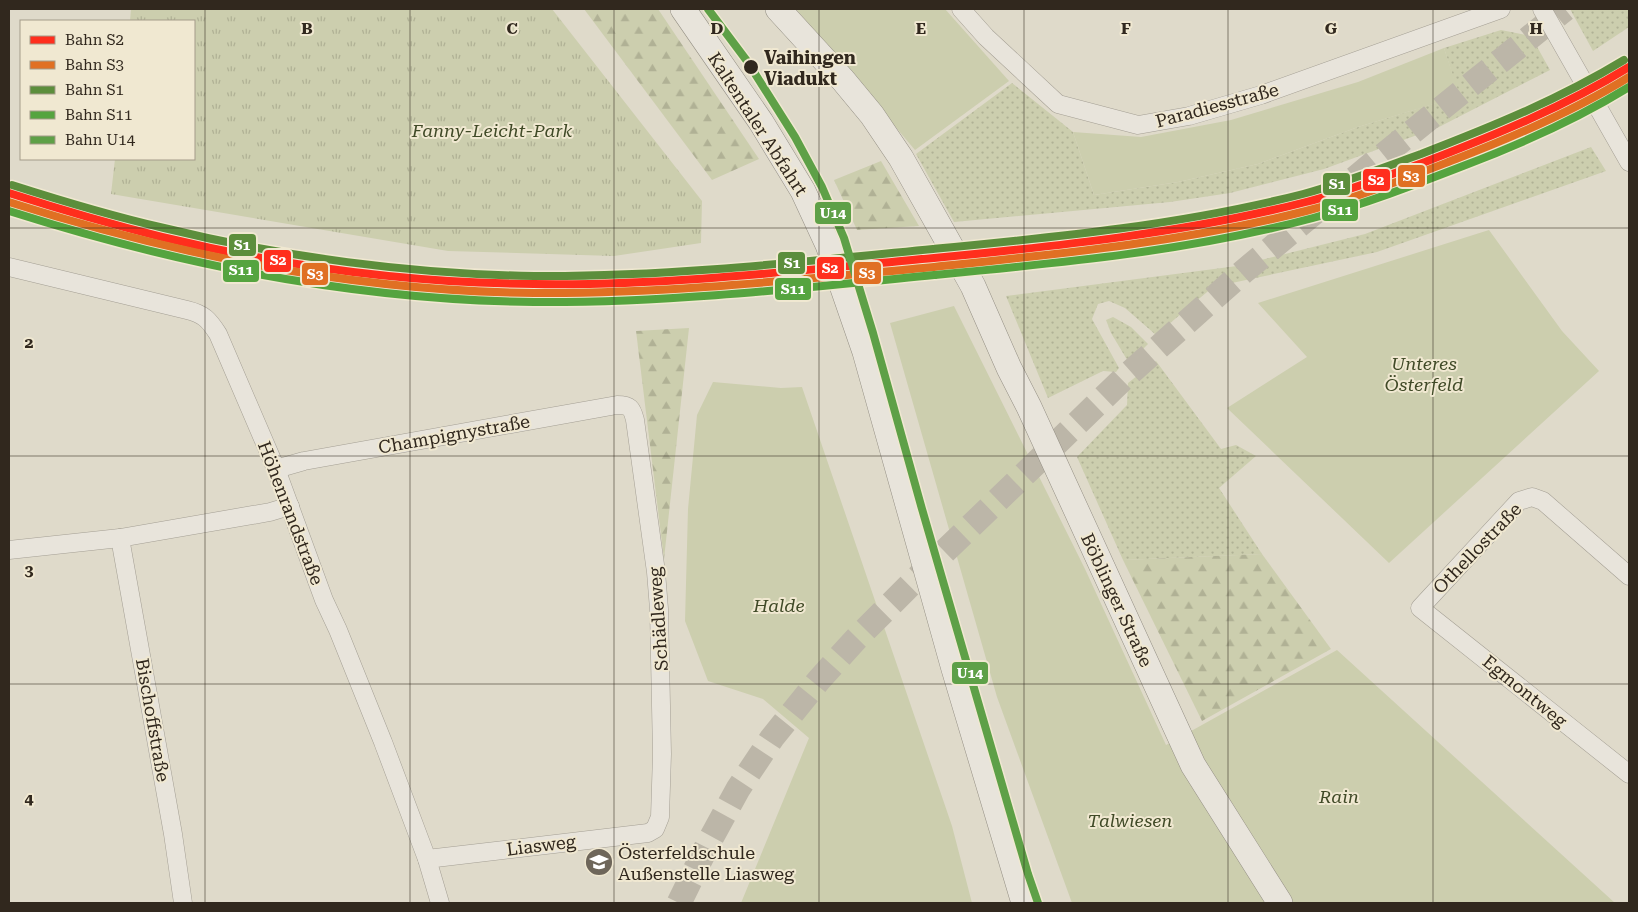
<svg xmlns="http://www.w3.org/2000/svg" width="1638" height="912" font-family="'Roboto Serif',serif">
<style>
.grass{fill:url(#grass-dots)}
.forest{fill:url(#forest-firs)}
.park{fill:url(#park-tufts)}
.garden{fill:#ccceae}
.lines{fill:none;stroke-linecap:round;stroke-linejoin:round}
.secondary-tunnel{stroke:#bcb6a8;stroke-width:25;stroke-dasharray:25 12;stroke-linecap:butt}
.minor-casing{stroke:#a49f94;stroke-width:19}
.secondary-casing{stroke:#948f84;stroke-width:26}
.minor{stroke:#e8e4db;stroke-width:18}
.secondary{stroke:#e8e4db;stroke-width:25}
.rail-1-casing{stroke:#f0e8d1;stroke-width:11}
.rail-2-casing{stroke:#f0e8d1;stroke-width:11}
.rail-3-casing{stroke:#f0e8d1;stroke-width:11}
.rail-4-casing{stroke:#f0e8d1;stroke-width:11}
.rail-5-casing{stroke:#f0e8d1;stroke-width:11}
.rail-1{stroke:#ff2e1d;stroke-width:8}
.rail-2{stroke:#e07023;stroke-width:8}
.rail-3{stroke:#5c8e3c;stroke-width:8}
.rail-4{stroke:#55a43f;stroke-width:8}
.rail-5{stroke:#5ea047;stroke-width:8}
.grid{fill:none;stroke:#31281e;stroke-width:1;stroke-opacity:0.55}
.stop-dot{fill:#31281e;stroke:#f0e8d1;stroke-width:2}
.labels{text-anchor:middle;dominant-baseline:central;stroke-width:4;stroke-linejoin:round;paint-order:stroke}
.stop-label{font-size:18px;font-weight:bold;fill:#31281e;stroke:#f0e8d1;text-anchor:start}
.street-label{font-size:18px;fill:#31281e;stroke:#f0e8d1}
.park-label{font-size:18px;font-style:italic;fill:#404a27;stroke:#f0e8d1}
.poi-label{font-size:18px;fill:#31281e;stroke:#f0e8d1;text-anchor:start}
.grid-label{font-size:16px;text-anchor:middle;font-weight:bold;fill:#31281e;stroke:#f0e8d1;stroke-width:4;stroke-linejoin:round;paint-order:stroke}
.line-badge{stroke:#f0e8d1;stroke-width:2}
.badge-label{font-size:14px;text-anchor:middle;font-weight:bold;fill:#fff}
</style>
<defs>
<pattern id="grass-dots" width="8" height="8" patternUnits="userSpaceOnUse" patternTransform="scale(1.25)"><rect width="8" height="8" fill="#ccceae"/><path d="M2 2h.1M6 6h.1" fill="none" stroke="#b0b195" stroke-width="1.8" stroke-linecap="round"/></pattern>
<pattern id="forest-firs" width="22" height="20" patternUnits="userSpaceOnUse" patternTransform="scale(1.25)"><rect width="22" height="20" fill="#ccceae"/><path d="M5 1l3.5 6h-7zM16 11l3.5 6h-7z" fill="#b0b195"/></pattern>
<pattern id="park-tufts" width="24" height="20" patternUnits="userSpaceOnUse" patternTransform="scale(1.25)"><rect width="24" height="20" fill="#ccceae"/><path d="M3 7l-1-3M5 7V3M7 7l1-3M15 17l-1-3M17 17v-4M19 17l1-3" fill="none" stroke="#b0b195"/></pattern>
</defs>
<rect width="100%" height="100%" fill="#dfdaca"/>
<g class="grass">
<polygon points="1570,9 1629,9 1629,27 1593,51"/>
<polygon points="1501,30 1531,36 1550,70 1439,127 1324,169 1230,193 1170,202 954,222 916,154 1012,83 1073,132 1094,195 1178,182 1258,164 1358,127 1459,96 1444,48"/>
<polygon points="1591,147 1606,171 1377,252 1213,287 1156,335 1125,308 1109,301 1098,304 1092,319 1119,368 1116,372 1103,371 1048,398 1006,296 1237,266 1365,234"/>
<polygon points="1113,317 1131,327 1148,344 1129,363 1111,333 1106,320"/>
<polygon points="1156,361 1221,449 1236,445 1256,456 1219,488 1262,554 1123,560 1077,457 1127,405 1128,383"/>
</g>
<g class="forest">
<polygon points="584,9 658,9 759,159 712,180"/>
<polygon points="881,161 919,226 857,230 834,180"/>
<polygon points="689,328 664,559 636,331"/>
<polygon points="1262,554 1331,649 1202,721 1123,560"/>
</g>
<polygon class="park" points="131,9 552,9 702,201 701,243 614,256 448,251 111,194 115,159 194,159 194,21 130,21"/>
<g class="garden">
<polygon points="796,9 945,9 1009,81 915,150"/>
<polygon points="1444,48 1460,96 1358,127 1258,164 1178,182 1094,195 1073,132 1141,137 1231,120 1358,82"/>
<polygon points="1489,230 1562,331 1599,371 1389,563 1227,408 1307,357 1258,303"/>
<polygon points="954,306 1085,569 1166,745 1337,650 1615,903 1072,903 997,697 890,323"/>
<polygon points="713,382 781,388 802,387 952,826 972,903 741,903 809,738 763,699 708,681 685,621 688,509 697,415"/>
</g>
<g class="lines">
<polyline class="secondary-tunnel" points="679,903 709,842 738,789 772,738 819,680 856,639 914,581 1123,379 1243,272 1376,161 1565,9"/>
<defs>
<g id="minor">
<polyline points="961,9 986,37 1058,104 1138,125 1189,116 1261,95 1501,9"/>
<polyline points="1542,9 1629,162"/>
<path d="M9,267L187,310C204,314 209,320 218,334L276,469L324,600L338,630L383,742L427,859L440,903"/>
<path d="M276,469L304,461L617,405C630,405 632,408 635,420L656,572L659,609L662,754L660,817L655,829L648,833L427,859"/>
<polyline points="120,538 173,834 183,903"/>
<polyline points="9,550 120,538 270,512 290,506"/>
<polyline points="1629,576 1543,501 1532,497 1519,501 1420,608 1629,774"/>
</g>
<g id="secondary">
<polyline points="683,9 761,122 803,191 828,245 865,352 954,669 1024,903"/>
<polyline points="778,9 843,80 872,115 901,158 973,286 1009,368 1029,407 1193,765 1280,903"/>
</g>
</defs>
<use href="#minor" class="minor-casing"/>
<use href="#secondary" class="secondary-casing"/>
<use href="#minor" class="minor"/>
<use href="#secondary" class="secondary"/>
<defs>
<path id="rail-1" d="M9,193C59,209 110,224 162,237C282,266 411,283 534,284C666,286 803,270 934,258C1059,246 1185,233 1306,202C1346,192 1386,176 1425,162C1495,135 1564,107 1629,67"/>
<path id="rail-2" d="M9,202C179,256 355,291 534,293C666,294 802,279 934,267C1059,254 1184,242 1306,211C1357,198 1407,178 1456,159C1516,136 1574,111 1629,77"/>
<path id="rail-3" d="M12,185C62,201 112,216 164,228C282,257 412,274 534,276C666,277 801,262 933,249C1057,237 1182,225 1303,194C1343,183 1382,168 1421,154C1491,127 1560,99 1624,60"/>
<path id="rail-4" d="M9,211C179,265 355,300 534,302C666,303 802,288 934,275C1061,263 1190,251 1313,218C1365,204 1414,185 1463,166C1521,144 1577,119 1629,87"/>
<polyline id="rail-5" points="708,9 747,61 795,137 822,187 844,238 873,333 922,509 1028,874 1038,903"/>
</defs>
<use href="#rail-1" class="rail-1-casing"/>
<use href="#rail-2" class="rail-2-casing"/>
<use href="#rail-3" class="rail-3-casing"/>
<use href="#rail-4" class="rail-4-casing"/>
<use href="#rail-5" class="rail-5-casing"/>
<use href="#rail-1" class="rail-1"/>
<use href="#rail-2" class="rail-2"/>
<use href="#rail-3" class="rail-3"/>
<use href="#rail-4" class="rail-4"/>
<use href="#rail-5" class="rail-5"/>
</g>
<path class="grid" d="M205,9V903M410,9V903M614,9V903M819,9V903M1024,9V903M1228,9V903M1433,9V903M9,228H1629M9,456H1629M9,684H1629"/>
<defs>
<symbol id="school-disc" viewBox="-11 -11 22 22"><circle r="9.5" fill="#6e665a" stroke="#f0e8d1"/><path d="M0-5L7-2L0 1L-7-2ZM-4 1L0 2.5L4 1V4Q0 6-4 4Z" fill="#fff"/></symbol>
</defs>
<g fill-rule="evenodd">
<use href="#school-disc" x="583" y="846" width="32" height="32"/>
</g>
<circle class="stop-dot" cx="751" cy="67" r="8"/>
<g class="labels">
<g class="stop-label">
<text x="764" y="57">Vaihingen<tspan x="764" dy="21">Viadukt</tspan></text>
</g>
<g class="street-label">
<text transform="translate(1217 105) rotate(-15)">Paradiesstraße</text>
<text transform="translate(758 124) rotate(57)">Kaltentaler Abfahrt</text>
<text transform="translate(454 434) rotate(-10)">Champignystraße</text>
<text transform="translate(291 513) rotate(69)">Höhenrandstraße</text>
<text transform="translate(1477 548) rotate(-46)">Othellostraße</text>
<text transform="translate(1117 600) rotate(65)">Böblinger Straße</text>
<text transform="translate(658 619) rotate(-94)">Schädleweg</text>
<text transform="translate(1525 691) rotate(39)">Egmontweg</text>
<text transform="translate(153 720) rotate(80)">Bischoffstraße</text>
<text transform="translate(541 845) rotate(-7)">Liasweg</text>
</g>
<g class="park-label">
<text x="492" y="130">Fanny-Leicht-Park</text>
<text x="1424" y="363">Unteres<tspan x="1424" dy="21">Österfeld</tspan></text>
<text x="779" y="605">Halde</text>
<text x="1339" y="796">Rain</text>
<text x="1130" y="820">Talwiesen</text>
</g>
<g class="poi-label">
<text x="618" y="852">Österfeldschule<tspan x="618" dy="21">Außenstelle Liasweg</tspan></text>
</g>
</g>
<g class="grid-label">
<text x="307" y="34">B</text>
<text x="512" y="34">C</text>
<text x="717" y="34">D</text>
<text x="921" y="34">E</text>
<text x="1126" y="34">F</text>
<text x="1331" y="34">G</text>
<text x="1536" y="34">H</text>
<text x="29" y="348">2</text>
<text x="29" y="576">3</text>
<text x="29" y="804">4</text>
</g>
<g class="line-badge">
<rect x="1397" y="164" width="29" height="24" rx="5" fill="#e07023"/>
<rect x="1362" y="168" width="29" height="24" rx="5" fill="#ff2e1d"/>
<rect x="1322" y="172" width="29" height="24" rx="5" fill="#5c8e3c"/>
<rect x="1321" y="198" width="38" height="24" rx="5" fill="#55a43f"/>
<rect x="814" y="201" width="38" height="24" rx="5" fill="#5ea047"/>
<rect x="228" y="233" width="29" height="24" rx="5" fill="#5c8e3c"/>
<rect x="263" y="249" width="29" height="24" rx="5" fill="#ff2e1d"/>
<rect x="777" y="251" width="29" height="24" rx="5" fill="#5c8e3c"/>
<rect x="816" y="256" width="29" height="24" rx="5" fill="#ff2e1d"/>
<rect x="222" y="259" width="38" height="24" rx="5" fill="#55a43f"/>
<rect x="853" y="261" width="29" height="24" rx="5" fill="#e07023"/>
<rect x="301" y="262" width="28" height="24" rx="5" fill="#e07023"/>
<rect x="774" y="277" width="38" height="24" rx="5" fill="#55a43f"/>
<rect x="951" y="661" width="38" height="24" rx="5" fill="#5ea047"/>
</g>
<g class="badge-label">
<text x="1411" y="181">S3</text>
<text x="1376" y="185">S2</text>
<text x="1337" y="189">S1</text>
<text x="1340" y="215">S11</text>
<text x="833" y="218">U14</text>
<text x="242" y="250">S1</text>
<text x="278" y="265">S2</text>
<text x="792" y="268">S1</text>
<text x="830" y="273">S2</text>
<text x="241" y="275">S11</text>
<text x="867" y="278">S3</text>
<text x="315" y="279">S3</text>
<text x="793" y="294">S11</text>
<text x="970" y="678">U14</text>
</g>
<rect width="1638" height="912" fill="none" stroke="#31281e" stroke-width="20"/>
<rect x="20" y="20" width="175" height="140" fill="#f0e8d1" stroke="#a49b89"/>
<rect x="30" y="36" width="25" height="8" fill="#ff2e1d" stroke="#a49b89"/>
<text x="65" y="45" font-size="15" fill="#31281e">Bahn S2</text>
<rect x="30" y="61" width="25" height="8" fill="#e07023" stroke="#a49b89"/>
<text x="65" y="70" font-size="15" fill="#31281e">Bahn S3</text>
<rect x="30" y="86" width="25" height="8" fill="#5c8e3c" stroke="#a49b89"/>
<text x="65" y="95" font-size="15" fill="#31281e">Bahn S1</text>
<rect x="30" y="111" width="25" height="8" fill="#55a43f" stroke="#a49b89"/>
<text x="65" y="120" font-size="15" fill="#31281e">Bahn S11</text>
<rect x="30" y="136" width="25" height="8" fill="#5ea047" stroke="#a49b89"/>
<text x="65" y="145" font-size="15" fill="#31281e">Bahn U14</text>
</svg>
